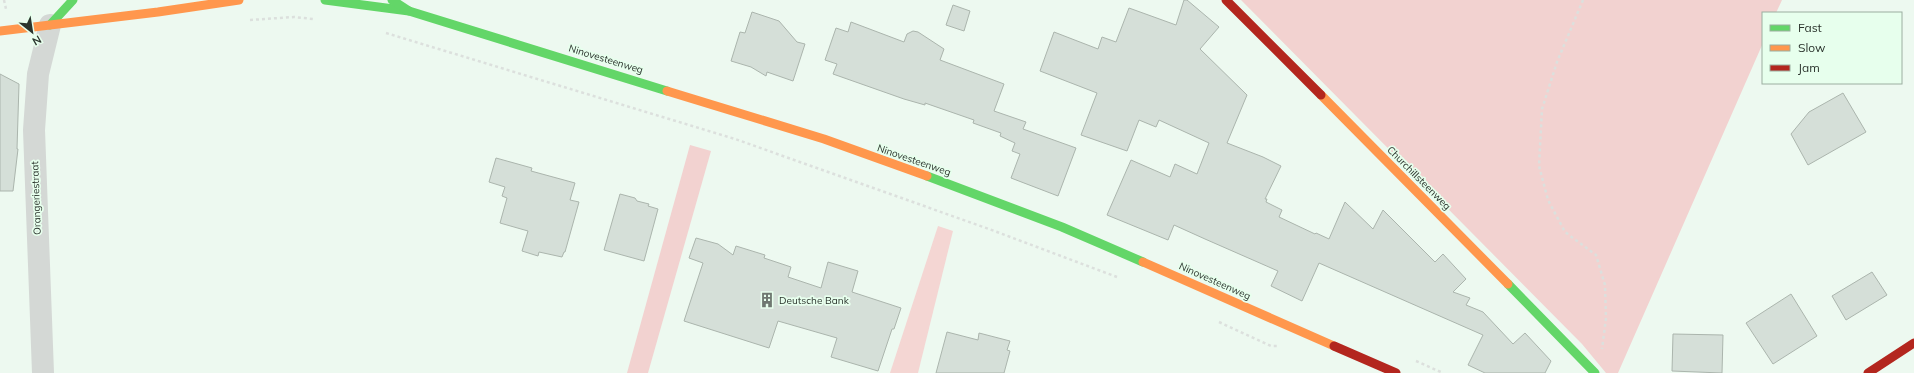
<svg xmlns="http://www.w3.org/2000/svg" width="1914" height="373" font-family="Mulish,sans-serif">
<style>
.green{fill:#f4d6d3}
.forest{fill:#f2d2d0}
.building{fill:#d5dfd8;stroke:#abb5ad}
.lines{fill:none;stroke-linecap:round;stroke-linejoin:round}
.path{stroke:#dce0dd;stroke-width:2.5;stroke-dasharray:3 3;stroke-linecap:butt}
.street{stroke:#d4d8d5;stroke-width:22}
.fast{stroke:#63d668;stroke-width:9}
.slow{stroke:#ff974d;stroke-width:9}
.jam{stroke:#b3261e;stroke-width:9}
.labels{text-anchor:middle;dominant-baseline:central;stroke-width:3.5;stroke-linejoin:round;paint-order:stroke}
.street-label{font-size:10px;fill:#2b342d;stroke:#e7ffed}
.poi-label{font-size:10px;fill:#2b342d;stroke:#e7ffed;text-anchor:start}
</style>
<rect width="100%" height="100%" fill="#edf9f0"/>
<polygon class="green" points="938,226 953,231 918,373 890,373"/>
<g class="forest">
<polygon points="1241,0 1782,0 1776,13 1763,13 1763,43 1618,373 1606,373 1582,344"/>
<polygon points="690,145 711,151 648,373 627,373"/>
</g>
<g class="building">
<polygon points="1184,0 1187,0 1219,27 1200,49 1247,95 1227,143 1263,157 1281,166 1265,199 1267,199 1266,202 1282,210 1279,217 1315,234 1316,233 1329,239 1345,202 1373,229 1383,210 1435,262 1443,254 1466,279 1453,292 1470,298 1466,305 1483,312 1513,344 1525,333 1551,361 1545,373 1485,373 1468,365 1483,335 1319,263 1302,301 1271,286 1278,271 1205,239 1174,225 1168,240 1107,215 1131,160 1170,177 1175,164 1197,174 1209,143 1159,120 1156,127 1139,120 1127,151 1081,135 1097,93 1040,71 1054,32 1098,49 1102,37 1116,42 1129,8 1176,25"/>
<polygon points="953,5 970,11 964,31 946,25"/>
<polygon points="752,12 779,21 797,42 805,44 793,81 767,72 766,76 751,67 731,61 740,32 745,33"/>
<polygon points="851,22 904,42 907,34 913,31 918,32 944,49 940,60 1004,84 994,111 1026,122 1023,129 1076,148 1058,196 1011,178 1020,154 1012,151 1015,143 1000,136 1001,133 973,123 974,120 925,103 925,105 904,99 833,74 837,64 825,60 836,28 848,32"/>
<polygon points="0,74 19,84 17,149 18,149 13,191 0,191"/>
<polygon points="1843,93 1866,132 1808,165 1791,134 1809,112"/>
<polygon points="496,158 532,168 531,171 575,183 570,200 579,202 565,252 564,252 562,257 539,252 538,256 522,251 528,231 500,223 507,198 502,196 505,187 489,182"/>
<polygon points="620,194 635,198 637,201 649,204 648,206 658,209 644,261 604,250"/>
<polygon points="696,238 718,244 733,255 736,246 765,255 764,258 791,267 788,277 821,288 828,262 858,271 852,292 901,308 894,329 892,329 878,371 831,357 837,338 778,321 769,348 684,321 703,263 689,258"/>
<polygon points="1872,272 1887,295 1846,320 1832,296"/>
<polygon points="1791,294 1817,336 1773,364 1746,323"/>
<polygon points="947,332 978,340 979,333 1010,341 1007,350 1010,351 1004,373 936,373"/>
<polygon points="1673,334 1723,335 1722,373 1672,371"/>
</g>
<g class="lines">
<g class="path">
<polyline points="4,0 6,9"/>
<polyline points="1583,0 1557,62 1542,109 1539,166 1548,200 1565,232 1596,255 1605,285 1606,318 1602,349"/>
<polyline points="250,20 294,17 313,19"/>
<polyline points="386,33 735,139 989,229 1117,277"/>
<polyline points="1219,322 1271,346 1277,346"/>
<polyline points="1416,361 1443,373"/>
</g>
<polyline class="street" points="43,373 34,130 38,74 50,25"/>
<g class="fast">
<polyline points="325,0 409,11"/>
<polyline points="392,0 409,11 667,91"/>
<polyline points="50,25 73,0"/>
<polyline points="927,176 1062,227 1143,262"/>
<polyline points="1508,284 1595,373"/>
</g>
<g class="slow">
<polyline points="0,31 158,12 239,0"/>
<polyline points="667,91 824,139 927,176"/>
<polyline points="1321,95 1508,284"/>
<polyline points="1143,262 1334,346"/>
</g>
<g class="jam">
<polyline points="1226,0 1321,95"/>
<polyline points="1334,346 1396,373"/>
<polyline points="1868,373 1914,343"/>
</g>
</g>
<defs>
<symbol id="building-bare" viewBox="-9 -9 18 18"><path d="M-4-6H4V6H1V3H-1V6H-4ZM-2.5-4.3h1.7v1.8h-1.7ZM.8-4.3h1.7v1.8H.8ZM-2.5-1h1.7V.8h-1.7ZM.8-1h1.7V.8H.8Z" fill="#6f7971" stroke="#e7ffed" stroke-width="2.5" paint-order="stroke"/></symbol>
</defs>
<g fill-rule="evenodd">
<use href="#building-bare" x="756" y="289" width="22" height="22"/>
</g>
<g class="labels">
<g class="street-label">
<text transform="translate(606 59) rotate(17)">Ninovesteenweg</text>
<text transform="translate(914 160) rotate(19)">Ninovesteenweg</text>
<text transform="translate(1419 178) rotate(45)">Churchillsteenweg</text>
<text transform="translate(36 198) rotate(-92)">Orangeriestraat</text>
<text transform="translate(1215 281) rotate(24)">Ninovesteenweg</text>
</g>
<g class="poi-label">
<text x="779" y="300">Deutsche Bank</text>
</g>
</g>
<rect x="1762" y="12" width="140" height="72" fill="#e7ffed" stroke="#9caea0"/>
<rect x="1770" y="25" width="20" height="6" fill="#63d668" stroke="#9caea0"/>
<text x="1798" y="32" font-size="12" fill="#2b342d">Fast</text>
<rect x="1770" y="45" width="20" height="6" fill="#ff974d" stroke="#9caea0"/>
<text x="1798" y="52" font-size="12" fill="#2b342d">Slow</text>
<rect x="1770" y="65" width="20" height="6" fill="#b3261e" stroke="#9caea0"/>
<text x="1798" y="72" font-size="12" fill="#2b342d">Jam</text>
<g transform="translate(32 32) rotate(150)" stroke="#e7ffed" stroke-width="3" paint-order="stroke">
<path d="M0-3L7 15L0 10L-7 15Z" fill="#2b342d"/>
<text y="-6" font-size="11" font-weight="bold" text-anchor="middle" fill="#2b342d">N</text>
</g>
</svg>
